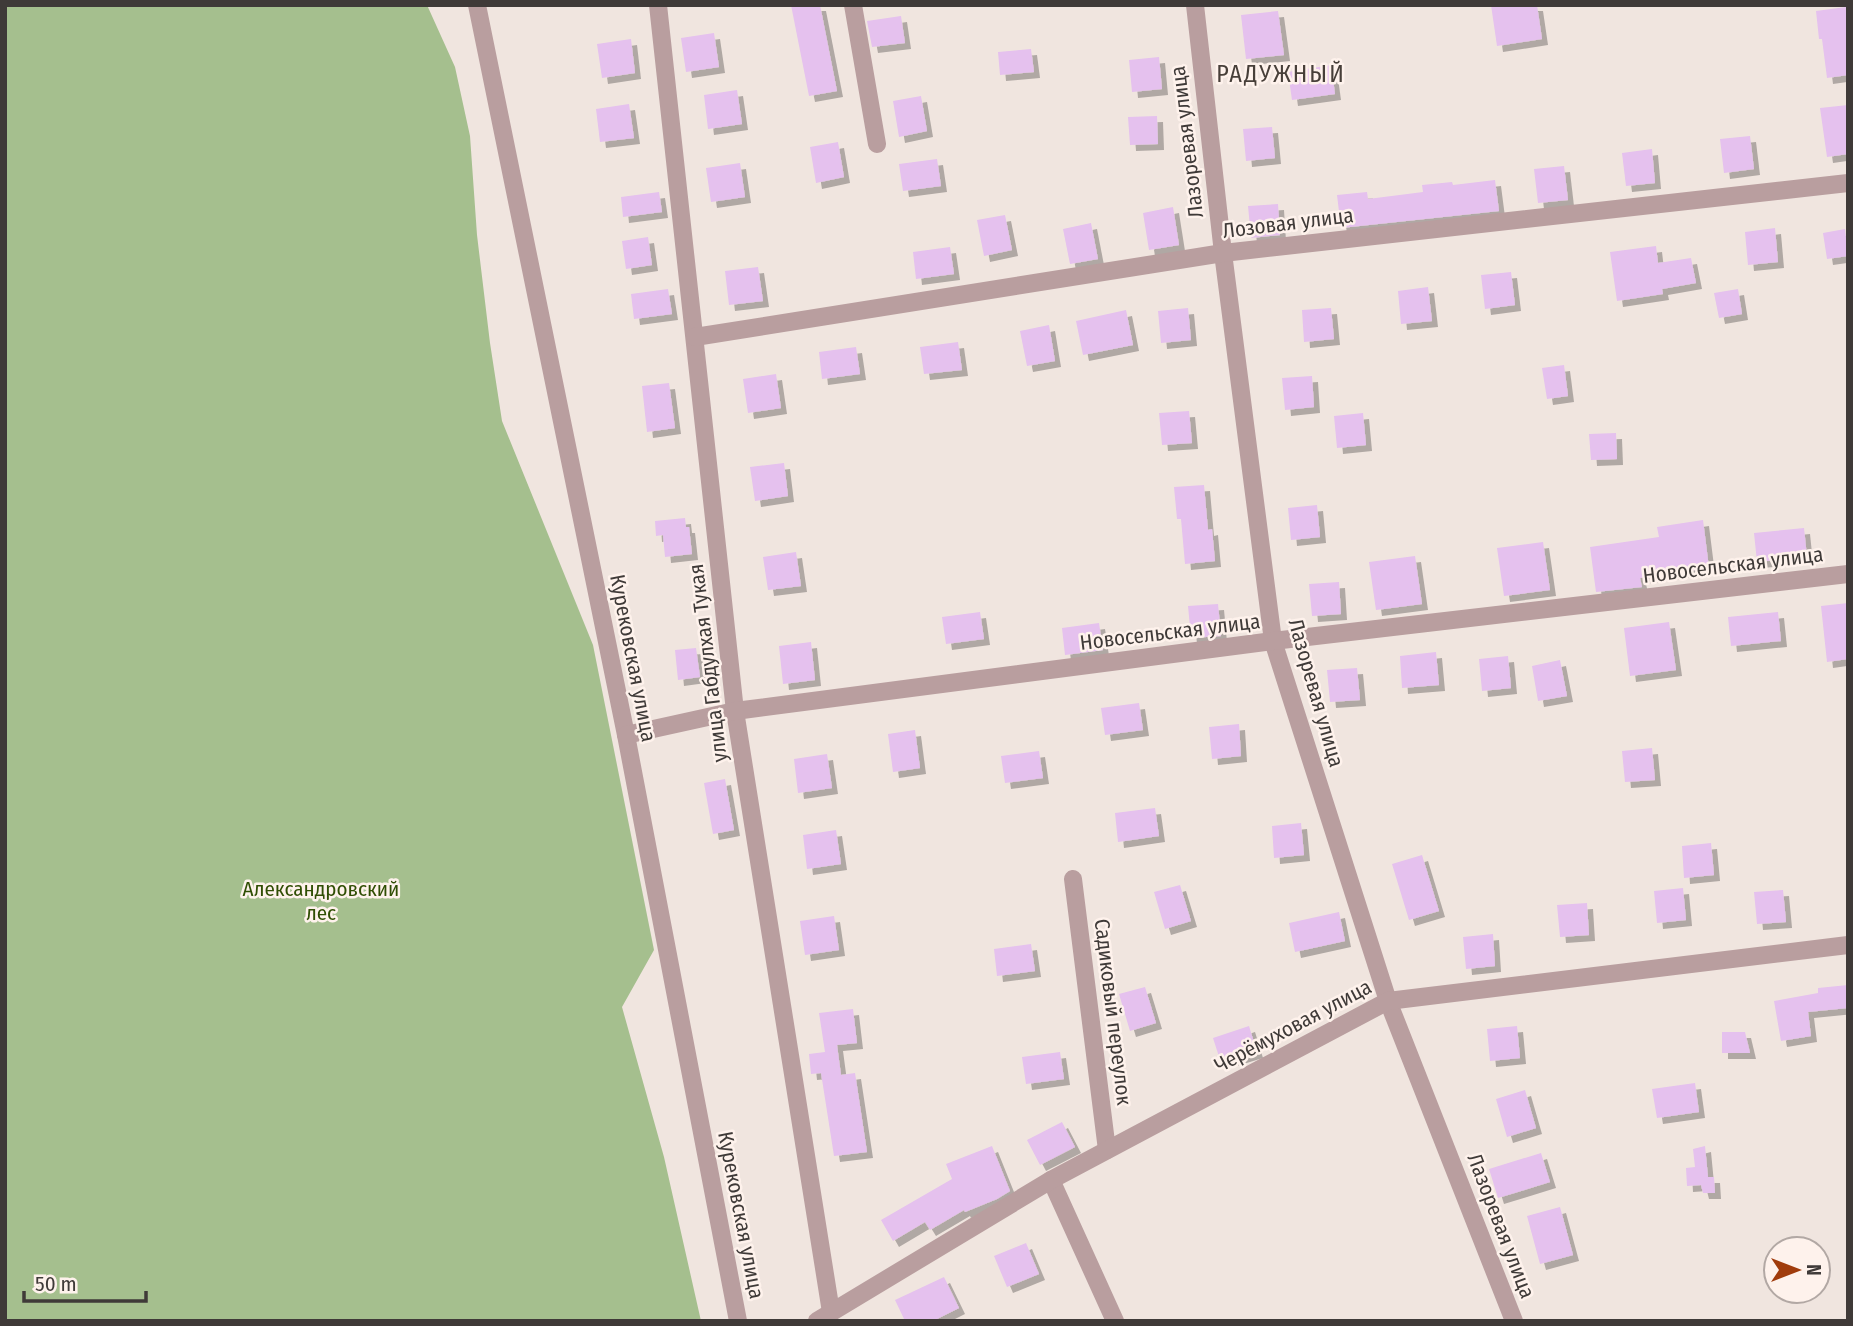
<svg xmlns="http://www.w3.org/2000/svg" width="1853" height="1326" font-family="'Fira Sans Condensed',sans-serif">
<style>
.forest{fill:#a5bf8e}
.building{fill:#e5c1ee;filter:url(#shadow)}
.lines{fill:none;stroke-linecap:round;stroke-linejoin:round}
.minor{stroke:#b99e9f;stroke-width:18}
.labels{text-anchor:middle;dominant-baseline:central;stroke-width:5;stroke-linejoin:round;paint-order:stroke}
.street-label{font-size:21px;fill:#3f3a38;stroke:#fef2ec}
.park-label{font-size:21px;fill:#304e04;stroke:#fef2ec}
.quarter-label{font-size:24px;letter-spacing:2px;fill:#473f39;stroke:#fef2ec}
</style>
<defs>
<filter id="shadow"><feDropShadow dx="6" dy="6" stdDeviation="0" flood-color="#0004"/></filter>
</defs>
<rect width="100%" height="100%" fill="#f0e5df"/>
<polygon class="forest" points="5,5 427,5 455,67 470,136 477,235 490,343 502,421 593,645 654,950 622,1007 664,1157 701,1321 5,1321"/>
<g class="building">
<polygon points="791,5 820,5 837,91 809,96"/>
<polygon points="1491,5 1537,5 1542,39 1497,46"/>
<polygon points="1846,7 1848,75 1827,78 1822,39 1819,39 1816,11"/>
<polygon points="1278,11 1284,55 1246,59 1241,15"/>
<polygon points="901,16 905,43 872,47 867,21"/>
<polygon points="714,33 719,67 686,72 681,38"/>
<polygon points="631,39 635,73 602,78 597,44"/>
<polygon points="1031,49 1034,72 1000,75 998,52"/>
<polygon points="1159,57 1162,89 1132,92 1129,60"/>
<polygon points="1331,65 1335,94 1292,100 1288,72"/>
<polygon points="737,90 742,124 708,129 704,95"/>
<polygon points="921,96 927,131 899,137 893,101"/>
<polygon points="629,104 634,138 600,142 596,109"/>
<polygon points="1848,105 1848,154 1827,157 1820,108"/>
<polygon points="1157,116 1158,144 1130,145 1128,117"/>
<polygon points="1272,127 1275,158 1246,161 1243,129"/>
<polygon points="1750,136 1754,169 1724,173 1720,139"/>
<polygon points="838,142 844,177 816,183 810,147"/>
<polygon points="1652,149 1655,183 1626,186 1622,153"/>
<polygon points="937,159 941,186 903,191 899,164"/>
<polygon points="740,163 745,197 711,202 706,168"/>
<polygon points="1564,166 1568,200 1538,203 1534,169"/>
<polygon points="1495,180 1499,211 1341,228 1337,195 1367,192 1368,199 1423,192 1422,185 1452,182 1453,185"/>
<polygon points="659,192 662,212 623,217 621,197"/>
<polygon points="1278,204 1280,235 1251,238 1248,206"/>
<polygon points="1173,207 1179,245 1149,250 1143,213"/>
<polygon points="1005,215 1012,250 984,256 977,220"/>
<polygon points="1091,223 1098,259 1070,264 1063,229"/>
<polygon points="1775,228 1778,262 1748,265 1745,232"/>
<polygon points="1845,229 1848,256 1827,259 1823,233"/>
<polygon points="648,237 652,265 626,269 622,241"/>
<polygon points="1656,246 1658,263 1691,258 1696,283 1662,289 1663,294 1617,301 1610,252"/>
<polygon points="950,247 954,274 916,279 913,252"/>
<polygon points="758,267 763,301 729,305 725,271"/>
<polygon points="1511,272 1515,305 1485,309 1481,275"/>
<polygon points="1428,287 1432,321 1401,324 1398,291"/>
<polygon points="668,289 672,314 634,319 631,294"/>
<polygon points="1738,289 1742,314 1719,318 1714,293"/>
<polygon points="1188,308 1191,340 1161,343 1158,311"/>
<polygon points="1331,308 1334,339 1304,342 1302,310"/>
<polygon points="1126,310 1133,345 1083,355 1076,321"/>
<polygon points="1049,325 1055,361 1027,366 1020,331"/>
<polygon points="958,342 962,370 924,374 920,347"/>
<polygon points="856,347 860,374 822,379 819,352"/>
<polygon points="1564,365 1568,396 1547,399 1542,368"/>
<polygon points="776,374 781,408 748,413 743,379"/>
<polygon points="1312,376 1314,407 1285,410 1282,378"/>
<polygon points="669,383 675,428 647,432 642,386"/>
<polygon points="1189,411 1192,443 1162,445 1159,413"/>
<polygon points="1363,413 1366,445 1337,448 1334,416"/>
<polygon points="1616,433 1617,459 1591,460 1589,434"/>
<polygon points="784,463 788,496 755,501 750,467"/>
<polygon points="1204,485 1208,530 1212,529 1215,561 1185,564 1181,519 1177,519 1174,487"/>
<polygon points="1317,505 1320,537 1291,540 1288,508"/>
<polygon points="685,518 686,527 689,527 692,554 665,557 663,535 656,536 655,521"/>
<polygon points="1703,520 1709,568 1640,578 1642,587 1596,592 1590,547 1659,537 1657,527"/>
<polygon points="1804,528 1807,557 1757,562 1754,533"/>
<polygon points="1543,542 1550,590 1504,596 1497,548"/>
<polygon points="796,552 801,586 768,590 763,557"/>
<polygon points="1415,556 1422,604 1376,610 1369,562"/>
<polygon points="1339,582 1341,614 1312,616 1309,584"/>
<polygon points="1848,603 1848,659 1827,662 1821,606"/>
<polygon points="1218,604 1221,636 1191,638 1188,606"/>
<polygon points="980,612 984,639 946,644 942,617"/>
<polygon points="1778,612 1781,641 1731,646 1728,617"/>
<polygon points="1669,622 1676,670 1630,676 1624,628"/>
<polygon points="1099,623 1103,650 1065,655 1062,628"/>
<polygon points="811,642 815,680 783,684 779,646"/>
<polygon points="696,648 700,677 678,680 675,650"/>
<polygon points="1436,652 1439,685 1402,688 1400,656"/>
<polygon points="1508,656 1511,688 1482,691 1479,659"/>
<polygon points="1560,660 1567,696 1538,701 1532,666"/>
<polygon points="1357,668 1360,700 1330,702 1327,670"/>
<polygon points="1139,703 1143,730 1105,735 1101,708"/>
<polygon points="1239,724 1241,756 1212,759 1209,727"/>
<polygon points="915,730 920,768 893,772 888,734"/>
<polygon points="1652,748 1655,780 1625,782 1622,751"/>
<polygon points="1039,751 1043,778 1005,783 1001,756"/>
<polygon points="827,754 832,788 798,793 794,759"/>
<polygon points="725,779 734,830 713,834 704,783"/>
<polygon points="1155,808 1159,836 1118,842 1115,813"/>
<polygon points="1301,823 1304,855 1274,858 1272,826"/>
<polygon points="836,830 841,864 807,869 803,835"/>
<polygon points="1711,843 1714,875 1684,878 1682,846"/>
<polygon points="1422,855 1439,911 1409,920 1392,864"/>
<polygon points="1180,885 1191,921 1165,929 1154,892"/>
<polygon points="1683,888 1686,920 1657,923 1654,891"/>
<polygon points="1783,890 1786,922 1757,924 1754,892"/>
<polygon points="1587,903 1589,935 1560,937 1557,905"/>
<polygon points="1339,912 1345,941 1295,952 1289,923"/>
<polygon points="834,916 839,950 805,955 800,921"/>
<polygon points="1493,934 1495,966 1466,969 1463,937"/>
<polygon points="1031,944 1035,971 997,976 994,949"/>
<polygon points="1848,985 1848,1008 1808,1012 1811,1036 1781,1041 1774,1001 1818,993 1818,988"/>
<polygon points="1145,987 1156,1023 1130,1031 1119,994"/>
<polygon points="853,1009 857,1043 837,1045 841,1075 855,1073 867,1152 834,1156 821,1073 811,1074 809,1054 825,1052 819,1013"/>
<polygon points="1249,1026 1257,1052 1221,1063 1213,1038"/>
<polygon points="1517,1026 1520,1058 1490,1061 1487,1029"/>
<polygon points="1722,1032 1745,1032 1750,1053 1722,1053"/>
<polygon points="1060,1052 1064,1079 1026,1084 1022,1057"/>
<polygon points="1695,1083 1699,1112 1657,1118 1652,1089"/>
<polygon points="1525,1090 1536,1128 1507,1137 1496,1099"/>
<polygon points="1062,1122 1075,1147 1040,1165 1027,1140"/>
<polygon points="992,1146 1010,1191 997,1199 965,1212 964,1210 930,1230 925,1222 893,1241 881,1220 952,1179 946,1164"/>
<polygon points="1705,1146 1708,1177 1714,1177 1715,1193 1703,1193 1701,1185 1687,1186 1686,1168 1695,1167 1693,1149"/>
<polygon points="1541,1153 1550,1182 1498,1198 1489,1169"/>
<polygon points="1560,1207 1573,1255 1540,1264 1527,1216"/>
<polygon points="1026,1243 1039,1274 1007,1287 994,1256"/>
<polygon points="944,1277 959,1308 933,1321 905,1321 895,1300"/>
</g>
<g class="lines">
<g class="minor">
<polyline points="477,5 626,735 738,1321"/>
<polyline points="658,5 735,711 831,1312"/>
<polyline points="853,5 877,144"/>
<polyline points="1195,5 1223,253 1273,641 1388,1001 1514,1321"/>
<polyline points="695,337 1223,253 1848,183"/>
<polyline points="626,735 735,711 1273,641 1848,574"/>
<polyline points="1073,879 1107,1150"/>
<polyline points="1051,1180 1115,1321"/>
<polyline points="817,1321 1051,1180 1388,1001 1848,945"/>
</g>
</g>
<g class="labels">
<g class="street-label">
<text transform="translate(1187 142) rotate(-97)">Лазоревая улица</text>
<text transform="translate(1288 223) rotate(-7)">Лозовая улица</text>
<text transform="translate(1733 565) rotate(-7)">Новосельская улица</text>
<text transform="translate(1170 632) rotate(-7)">Новосельская улица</text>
<text transform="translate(633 658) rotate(79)">Курековская улица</text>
<text transform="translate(708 663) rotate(-97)">улица Габдулхая Тукая</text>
<text transform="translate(1316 693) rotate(74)">Лазоревая улица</text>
<text transform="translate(1113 1012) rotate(83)">Садиковый переулок</text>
<text transform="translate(1293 1026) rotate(-28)">Черёмуховая улица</text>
<text transform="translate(741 1215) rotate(79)">Курековская улица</text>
<text transform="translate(1501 1226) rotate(69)">Лазоревая улица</text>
</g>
<g class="park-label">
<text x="321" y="889">Александровский<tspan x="321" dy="24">лес</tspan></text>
</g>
<g class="quarter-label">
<text x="1281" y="74">РАДУЖНЫЙ</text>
</g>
</g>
<rect width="1853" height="1326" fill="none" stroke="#3f3a38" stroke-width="14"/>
<g transform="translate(1797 1270) rotate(90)"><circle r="33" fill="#fef2ec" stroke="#b2a8a4" stroke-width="2"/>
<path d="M0-5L12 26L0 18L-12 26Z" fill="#a03c0c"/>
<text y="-10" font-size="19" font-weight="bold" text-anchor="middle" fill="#3f3a38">N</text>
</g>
<path d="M24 1291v10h122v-10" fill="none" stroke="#3f3a38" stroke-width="3.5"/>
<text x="35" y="1291" font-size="21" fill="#3f3a38" stroke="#fef2ec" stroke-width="5" paint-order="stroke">50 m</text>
</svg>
